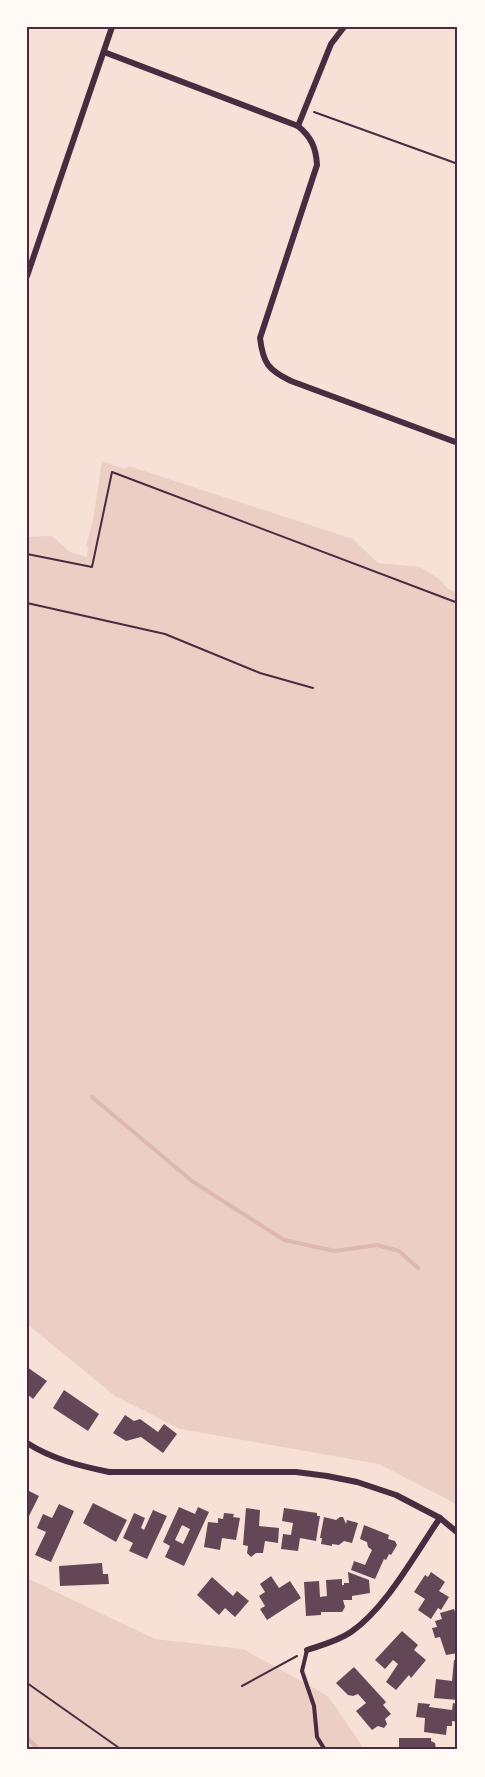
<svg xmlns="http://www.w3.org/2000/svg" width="485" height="1777" font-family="'Alegreya Sans',sans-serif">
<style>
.green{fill:#ebcfc5}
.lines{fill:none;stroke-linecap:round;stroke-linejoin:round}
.stream{stroke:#dcb8b0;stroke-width:4}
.building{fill:#644757;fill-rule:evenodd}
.path{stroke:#4a2c40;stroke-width:2}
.service{stroke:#4a2c40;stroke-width:4}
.minor{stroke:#4a2c40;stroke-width:6}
.neatline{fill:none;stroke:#4a2c40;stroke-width:2}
</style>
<rect width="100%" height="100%" fill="#f7e1d7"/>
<g class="green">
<polygon points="102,461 125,469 129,466 353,539 378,563 420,567 439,579 448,589 458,593 458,1505 379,1464 180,1429 115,1396 27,1324 27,537 52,536 70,552 87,557 88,547 86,546 93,520"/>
<polygon points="27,1578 155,1639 243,1649 328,1696 365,1750 27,1750"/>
</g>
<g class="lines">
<g class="stream">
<polyline points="92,1097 192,1181 284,1240 335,1251 377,1245 399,1251 418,1268"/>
<polyline points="27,1738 40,1750"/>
</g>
</g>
<g class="building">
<polygon points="27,1367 47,1381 33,1399 27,1394"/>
<polygon points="64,1390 99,1414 88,1431 53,1408"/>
<polygon points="125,1415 134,1421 140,1419 158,1432 164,1424 177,1434 163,1453 141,1437 126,1441 113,1433"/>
<polygon points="27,1490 39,1496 29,1516 27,1515"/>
<polygon points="93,1503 127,1520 116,1542 83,1523"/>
<polygon points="59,1504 74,1511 51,1562 35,1555 46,1532 37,1528 43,1514 52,1518"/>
<path d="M179,1507L195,1514L198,1507L209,1512L184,1566L165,1557L170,1546L163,1542ZM182,1525L190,1529L183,1544L175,1540Z"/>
<polygon points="246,1508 260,1510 259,1526 279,1528 278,1543 265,1541 263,1553 256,1553 251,1557 247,1553 248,1546 243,1545"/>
<polygon points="284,1508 317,1513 317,1516 320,1516 316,1541 300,1538 298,1551 281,1549 283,1534 291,1535 293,1523 282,1521"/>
<polygon points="153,1510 167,1516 147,1559 129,1551 133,1543 123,1538 134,1513 145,1518 141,1528 144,1530"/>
<polygon points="224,1513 234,1514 233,1517 240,1518 236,1540 222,1538 220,1550 204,1547 208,1522 218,1523 218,1518 223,1519"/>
<polygon points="324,1517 336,1520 340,1517 343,1517 346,1524 347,1520 358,1523 352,1543 344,1541 339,1545 332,1544 332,1546 321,1544 322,1538 320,1538"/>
<polygon points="364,1525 389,1535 388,1539 395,1541 397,1545 391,1555 389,1554 386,1560 384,1559 375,1579 351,1570 354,1561 365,1565 372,1550 368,1547 367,1542 360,1539"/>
<polygon points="102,1563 103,1574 108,1574 109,1584 60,1586 59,1566"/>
<polygon points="348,1572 369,1580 370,1593 352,1596 352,1600 343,1600 345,1607 342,1612 321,1612 321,1615 306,1616 304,1582 319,1581 320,1597 327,1596 326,1580 342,1579 342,1585 344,1585 344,1583 349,1583"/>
<polygon points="431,1572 445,1582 439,1591 449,1597 441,1610 438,1608 431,1619 418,1610 425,1599 414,1592 425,1575 428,1577"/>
<polygon points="271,1576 279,1588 290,1581 301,1598 267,1620 260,1609 265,1606 259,1596 265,1592 260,1584"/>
<polygon points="212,1577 233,1596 237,1591 249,1601 235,1617 225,1608 219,1615 197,1595"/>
<polygon points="454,1609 458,1621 458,1653 446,1655 440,1637 435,1638 432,1628 437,1627 435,1621 442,1619 440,1613"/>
<polygon points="402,1631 418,1645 414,1650 426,1660 411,1678 409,1675 396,1690 386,1682 398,1664 393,1660 385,1669 375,1660"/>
<polygon points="454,1660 458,1660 458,1700 434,1698 436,1679 452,1681"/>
<polygon points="354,1667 386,1702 383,1705 391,1714 385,1719 387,1724 384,1728 378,1726 372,1730 356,1711 366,1703 358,1694 353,1696 348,1695 336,1683"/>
<polygon points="418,1703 430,1704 429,1707 452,1710 453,1703 458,1704 458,1722 452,1721 452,1726 447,1726 446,1735 424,1732 425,1718 416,1717"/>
<polygon points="399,1738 431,1738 431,1741 435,1743 436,1750 399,1750"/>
</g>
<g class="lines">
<g class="path">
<polyline points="314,112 458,164"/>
<polyline points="27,554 92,567 112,472 458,603"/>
<polyline points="27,603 165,634 260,673 313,688"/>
<polyline points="27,1683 122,1750"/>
<polyline points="242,1686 297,1656"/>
</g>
<polyline class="service" points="307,1650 302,1671 314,1706 317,1737 325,1750"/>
<g class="minor">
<path d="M104,52L298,126C311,137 316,147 317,165L260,338C263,363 268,370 291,381L458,443"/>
<polyline points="298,126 331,44 344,27"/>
<polyline points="27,276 112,27"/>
<path d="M27,1443C52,1459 80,1466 109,1472H296L327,1476L357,1482L396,1495L440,1518L458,1533"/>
<path d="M307,1650C322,1645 338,1641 351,1632C387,1607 415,1554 440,1518"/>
</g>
</g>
<rect width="485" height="1777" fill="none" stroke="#fffaf5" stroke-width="57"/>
<rect x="28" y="28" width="428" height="1720" class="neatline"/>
</svg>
